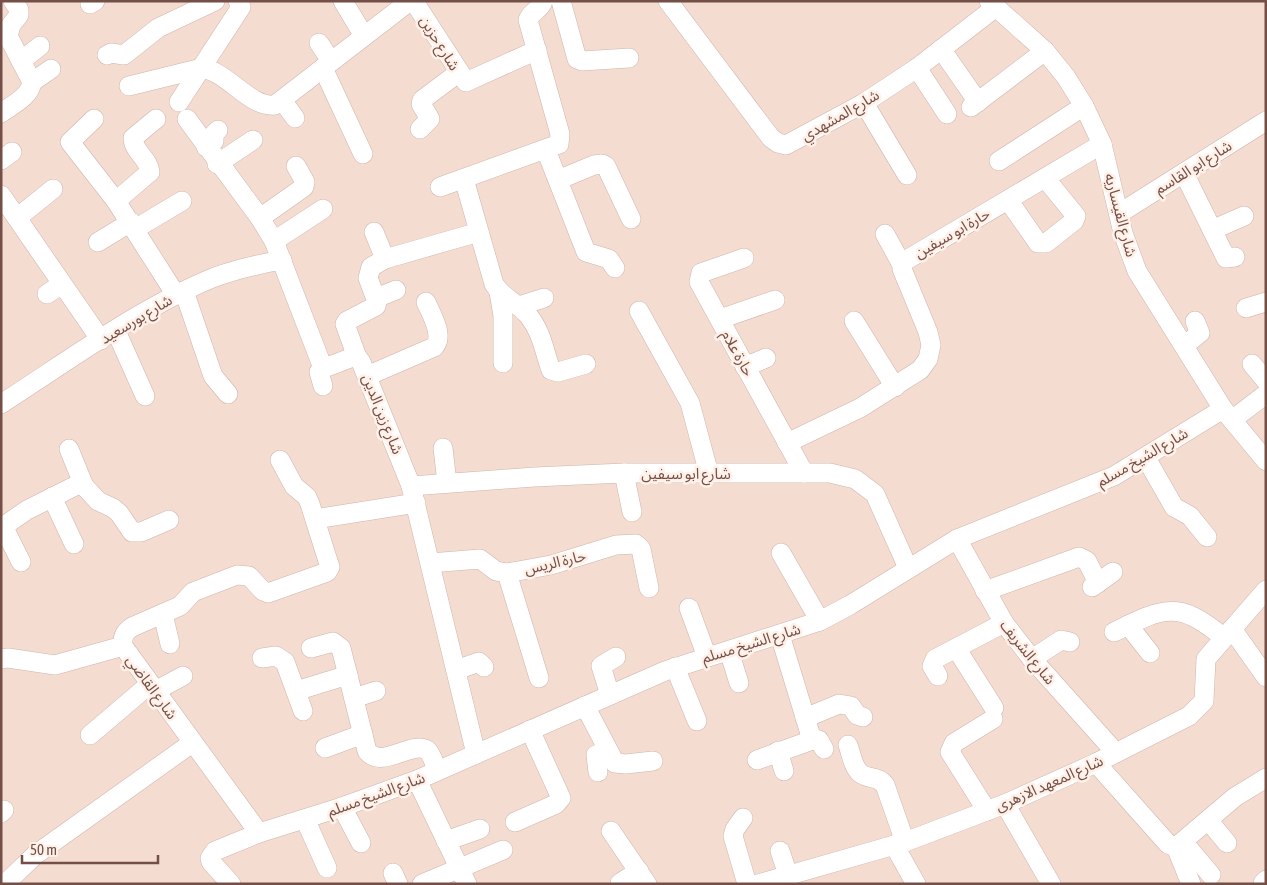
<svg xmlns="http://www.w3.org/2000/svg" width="1267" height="885" font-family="'Asap Condensed','Noto Sans Arabic',sans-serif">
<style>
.residential{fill:#f4dcd0}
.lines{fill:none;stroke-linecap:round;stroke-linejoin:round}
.minor-casing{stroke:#d0b4ab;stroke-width:20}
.minor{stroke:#fff;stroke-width:19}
.labels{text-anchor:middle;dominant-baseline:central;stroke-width:5;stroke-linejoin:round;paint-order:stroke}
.street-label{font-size:15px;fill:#744f48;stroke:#fff1e8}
</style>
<rect width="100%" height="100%" fill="#fcece2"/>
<rect class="residential" x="1" y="1" width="1265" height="883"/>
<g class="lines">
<defs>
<g id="minor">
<polyline points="343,1 364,36"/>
<polyline points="561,1 577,59 582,61 629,58"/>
<polyline points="668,1 771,138 778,143 786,145 864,103 917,68 996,7"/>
<polyline points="989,1 1045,51 1066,77 1084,106 1102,144 1123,233 1137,271 1223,409 1266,461"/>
<polyline points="90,4 95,1"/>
<polyline points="319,43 331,61"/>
<polyline points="941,49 978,102"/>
<polyline points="107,55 111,53 124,55 158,28 215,1"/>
<polyline points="21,61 40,46"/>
<polyline points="323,68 363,154"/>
<polyline points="917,68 947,114"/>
<polyline points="32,82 51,69"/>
<path d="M129,86L202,68C228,72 250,108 275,105L410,1L415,3L466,82L537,50"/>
<polyline points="282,100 295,118"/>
<polyline points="179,102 241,7 238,1"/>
<polyline points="864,103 907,175"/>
<polyline points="971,107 1045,51"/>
<path d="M1,113C12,105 30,97 32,82L8,36L11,25L19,15V10L13,1"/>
<polyline points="94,119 70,142 116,201 176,295"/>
<polyline points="187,119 260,218 274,241 321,363 327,367 353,357 357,357 361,362 411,486 476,754"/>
<polyline points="420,129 430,119 421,104 422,100 458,73"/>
<polyline points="206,147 214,141 214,134 218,130"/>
<polyline points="546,150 586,252 609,259 615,268"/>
<polyline points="1,160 12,152"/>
<polyline points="999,161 1084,106"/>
<polyline points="217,164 253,140"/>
<polyline points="1184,173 1224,254 1226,258 1235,257"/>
<path d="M464,179L494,284C503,299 518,303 528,315C542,332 544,351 551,370L558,372L586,364"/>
<polyline points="558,180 594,165 602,164 606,166 631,219"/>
<path d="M440,187L559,144L560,134L528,20C531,11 541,10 543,1"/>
<polyline points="1,195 101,340"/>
<polyline points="1008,200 1038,243 1046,243 1074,221 1076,216 1045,178"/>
<path d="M116,201L150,172C149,159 133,151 133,138L156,119"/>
<polyline points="1120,213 1266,121"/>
<polyline points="17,218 53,189"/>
<polyline points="260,218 304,187 305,182 296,166"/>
<polyline points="135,229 182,201"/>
<polyline points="1212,230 1244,216"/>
<polyline points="374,232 385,259"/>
<polyline points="885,234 902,265"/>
<polyline points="274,241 323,209"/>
<polyline points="98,242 131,222"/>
<polyline points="744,258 701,273 699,282 804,473"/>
<polyline points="184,291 213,376 228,394"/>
<polyline points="499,292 503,316 503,363"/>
<polyline points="47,294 62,284"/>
<polyline points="376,298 396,290"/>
<polyline points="519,306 544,298"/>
<polyline points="1246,308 1266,302"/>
<polyline points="639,311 690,403 709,474"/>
<polyline points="720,319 775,300"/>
<polyline points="854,321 895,387"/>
<polyline points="116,331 145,396"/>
<polyline points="1184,346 1200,333 1195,321"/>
<polyline points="357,357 345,324 347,321 376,306 377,302 368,278 371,267 385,259 479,232"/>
<polyline points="1252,364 1266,381"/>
<polyline points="745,367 766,358"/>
<path d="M367,376L434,347C445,336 431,314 426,302"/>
<polyline points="323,386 319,372 324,366"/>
<path d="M1,404C68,361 141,307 215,277C237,269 259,264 282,260"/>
<polyline points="1232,420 1266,394"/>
<polyline points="787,443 860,408 920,370 928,359 931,345 928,332 902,269 903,262 1102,144"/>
<polyline points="443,448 447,483"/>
<polyline points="69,449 84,486"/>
<polyline points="1146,458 1174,507 1190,516 1207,537"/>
<polyline points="624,473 632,512"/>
<polyline points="411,486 534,477 624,473 830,473 855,479 875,494 908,568"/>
<polyline points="52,497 74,544"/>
<polyline points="315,519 416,503"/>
<polyline points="3,526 21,562"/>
<polyline points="1,528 27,510 79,484 84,486 98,501 113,508 119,513 132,532 141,532 169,520"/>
<polyline points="957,539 1004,623 1032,659 1116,753"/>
<polyline points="781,553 820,621"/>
<polyline points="430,563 480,559 496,571 507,573 551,565 616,545 636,544 641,549 649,588"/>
<polyline points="507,573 539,678"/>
<polyline points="1092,587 1113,572"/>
<polyline points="985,591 1079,557 1087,561 1098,583"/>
<polyline points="689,608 707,657"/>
<polyline points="163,614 170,644"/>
<polyline points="1128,625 1150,653"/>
<polyline points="1232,629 1266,677"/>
<path d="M1114,632C1164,607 1179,600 1224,638"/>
<polyline points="780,635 812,740"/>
<path d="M311,648L333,642L341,648L367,751C382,770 412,740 427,750C432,754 435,765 437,771"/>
<polyline points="956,648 994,708"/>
<polyline points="729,651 739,683"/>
<polyline points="262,658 276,656 285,662 303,711"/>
<polyline points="1,659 8,658 55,665 123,646"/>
<polyline points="1032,659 1061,640 1070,642"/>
<polyline points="675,667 697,721"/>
<polyline points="456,670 479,662 484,667"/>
<polyline points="938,676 932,666 935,659 1004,623"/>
<polyline points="155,691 183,676"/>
<polyline points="296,691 348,675"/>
<polyline points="610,695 601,666 616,657"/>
<polyline points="354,698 376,691"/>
<polyline points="585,706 615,763 626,764 653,761"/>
<polyline points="805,718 839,704 851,706 857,715 863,717"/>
<polyline points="90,735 150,684"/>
<path d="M848,745C851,753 853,767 860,773C868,780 878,775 885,785L905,842"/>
<polyline points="325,748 363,734"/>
<polyline points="778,751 784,771"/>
<polyline points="757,760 815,739 819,740 824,749"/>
<polyline points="1096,763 1168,844 1176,847 1235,797 1266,778"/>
<polyline points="598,772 596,755 607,750"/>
<polyline points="417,780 467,884"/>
<polyline points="1005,804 1051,884"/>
<polyline points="342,807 361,843"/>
<polyline points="987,811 950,752 954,743 993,719"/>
<polyline points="1,813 4,810"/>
<polyline points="743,818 735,829 733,836 747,884"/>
<polyline points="305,819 327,868"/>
<polyline points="1208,820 1227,843"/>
<polyline points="515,822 556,804 561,798 530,730"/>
<polyline points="611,831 647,884"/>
<path d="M259,833L123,646C122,636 125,632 132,627L180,606L193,592L237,575L249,576L263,591L268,593L327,572L330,567L328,561L310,504L307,497L294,486L280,460"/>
<polyline points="446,841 480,829"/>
<polyline points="1184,843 1211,875"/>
<polyline points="894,845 916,884"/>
<polyline points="1176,847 1191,884"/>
<polyline points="780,851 788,875"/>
<polyline points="393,873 398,884"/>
<polyline points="620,883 639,871"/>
<polyline points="1263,883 1266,880"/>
<polyline points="5,884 35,855 192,743"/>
<polyline points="231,884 211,862 210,858 215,851 259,833 342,807 417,780 665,671 820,621 850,605 957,539 1114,476 1223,409"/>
<polyline points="422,884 503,850"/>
<polyline points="758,884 905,842 1005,804 1096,763 1189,716 1204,701 1206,659 1266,590"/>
</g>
</defs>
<use href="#minor" class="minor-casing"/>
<use href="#minor" class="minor"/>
</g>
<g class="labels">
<g class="street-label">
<text transform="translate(440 43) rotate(58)">شارع حزين</text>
<text transform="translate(840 115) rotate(-30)">شارع المشهدي</text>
<text transform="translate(1193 167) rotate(-32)">شارع ابو القاسم</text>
<text transform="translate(1121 215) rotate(75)">شارع القيساريه</text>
<text transform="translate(952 233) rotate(-30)">حارة ابو سيفين</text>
<text transform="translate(136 319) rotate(-31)">شارع بورسعيد</text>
<text transform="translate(738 353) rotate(61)">حارة علام</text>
<text transform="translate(383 414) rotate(68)">شارع زين الدين</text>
<text transform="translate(1142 457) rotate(-30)">شارع الشيخ مسلم</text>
<text x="686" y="473">شارع ابو سيفين</text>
<text transform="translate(555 562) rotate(-13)">حارة الريس</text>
<text transform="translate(751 643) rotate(-17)">شارع الشيخ مسلم</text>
<text transform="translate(1028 652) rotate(51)">شارع الشريف</text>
<text transform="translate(152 687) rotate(54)">شارع القاضي</text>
<text transform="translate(1049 783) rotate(-24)">شارع المعهد الازهرى</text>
<text transform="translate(376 794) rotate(-20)">شارع الشيخ مسلم</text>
</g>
</g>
<rect width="1267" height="885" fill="none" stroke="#744f48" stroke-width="5"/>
<path d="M22 855v8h136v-8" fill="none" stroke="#744f48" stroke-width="2.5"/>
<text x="30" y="855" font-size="15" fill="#744f48" stroke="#fff1e8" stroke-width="4" paint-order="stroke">50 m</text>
</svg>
